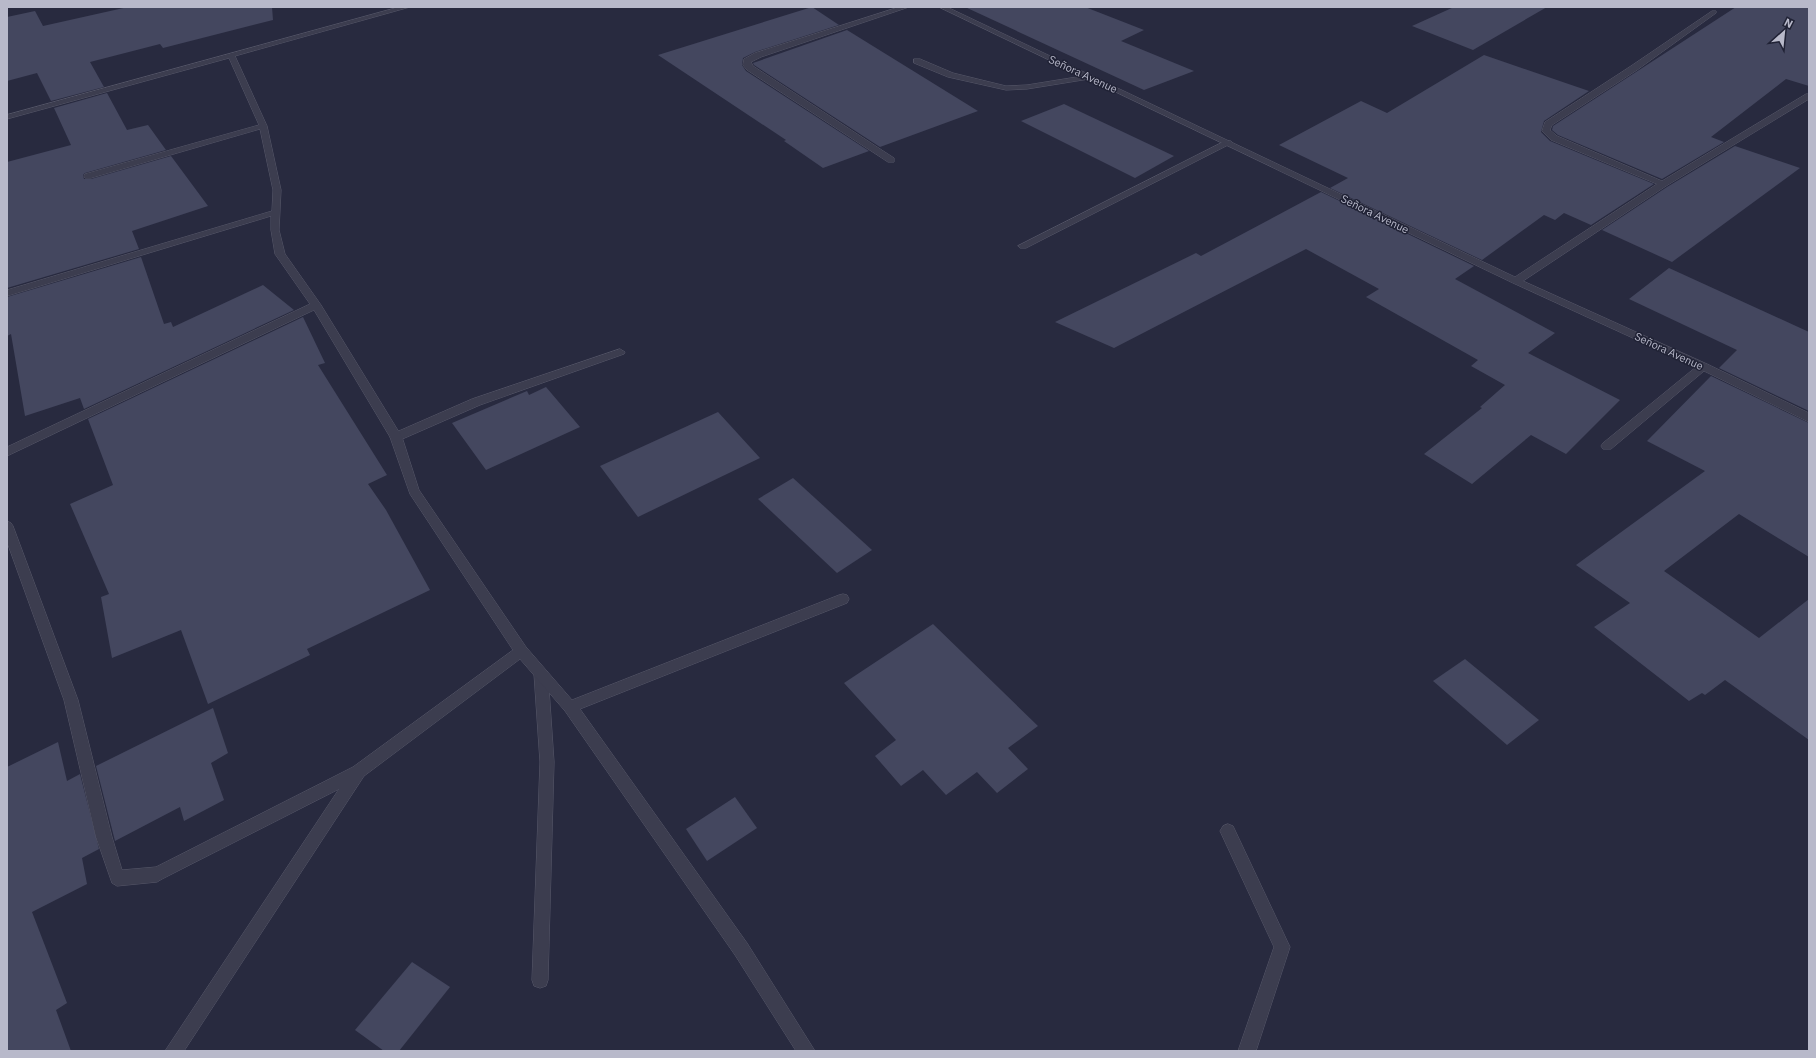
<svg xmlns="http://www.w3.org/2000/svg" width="1816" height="1058" font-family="'IBM Plex Sans',sans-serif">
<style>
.building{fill:#44475f}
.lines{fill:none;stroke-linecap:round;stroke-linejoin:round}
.service-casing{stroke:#57586a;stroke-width:1}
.minor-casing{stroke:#57586a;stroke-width:1}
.service{fill:#3c3d4f;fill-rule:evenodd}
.minor{fill:#3c3d4f;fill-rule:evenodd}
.labels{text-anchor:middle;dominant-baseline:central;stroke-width:3;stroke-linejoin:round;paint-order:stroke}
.far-street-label{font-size:11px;fill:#b8b9ca;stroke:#202235}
</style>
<rect width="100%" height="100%" fill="#282a3f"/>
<g class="building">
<polygon points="128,7 272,7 273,20 163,48 160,44 90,62 104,87 51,101 37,73 7,81 7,17 35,11 43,26"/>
<polygon points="812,7 839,25 755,52 743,58 742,65 746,71 869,151 823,168 784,141 786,140 658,55"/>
<polygon points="965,7 1085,7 1144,30 1121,41 1194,71 1144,90"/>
<polygon points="1454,7 1547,7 1473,50 1412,26"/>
<polygon points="1736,7 1809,7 1809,86 1786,79 1711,137 1724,142 1662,179 1558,135 1552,130 1553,126"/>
<polygon points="847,30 978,111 880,147 754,65 753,63"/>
<polygon points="1484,55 1589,91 1544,121 1541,132 1550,141 1654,184 1591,225 1564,213 1555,220 1544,215 1482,260 1330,188 1348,178 1279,145 1361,101 1387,113"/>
<polygon points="107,93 127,130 148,125 166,150 85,173 83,175 84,179 91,179 171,156 208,206 132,231 139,249 7,288 7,162 71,145 54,108"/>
<polygon points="1064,104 1174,156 1135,178 1021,121"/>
<polygon points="1735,146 1800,168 1672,262 1602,230 1667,187"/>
<polygon points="1321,192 1474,266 1455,279 1555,333 1528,353 1620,400 1566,454 1531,435 1472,484 1424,454 1482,408 1480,407 1505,385 1471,366 1478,360 1366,297 1379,289 1306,249 1114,348 1055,322 1196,253 1201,256"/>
<polygon points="141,257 164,324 171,322 173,327 263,285 294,310 84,409 80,398 25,416 11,334 7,336 7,297"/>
<polygon points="1669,268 1809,332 1809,411 1719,368 1737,350 1629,299"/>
<polygon points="303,317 325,363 318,365 387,475 368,484 386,510 430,590 307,649 310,655 208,704 181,630 112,658 101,597 109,594 70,504 113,485 88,419"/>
<polygon points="1711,376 1809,423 1809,557 1739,514 1664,571 1759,638 1809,599 1809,740 1725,680 1705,695 1702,693 1689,701 1594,627 1630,603 1576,565 1705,471 1647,441"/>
<polygon points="546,387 580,427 486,470 452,423 527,391 529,395"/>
<polygon points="718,412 760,458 638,517 600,466"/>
<polygon points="793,478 872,550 837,573 758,499"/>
<polygon points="933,624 1038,726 1008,748 1028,769 997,793 977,772 946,795 923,770 901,786 875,756 896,740 844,683"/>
<polygon points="1465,659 1539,720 1507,745 1433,681"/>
<polygon points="213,708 228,753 211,763 224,800 184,821 180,807 115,841 96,766"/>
<polygon points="58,742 67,781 80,774 99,849 82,858 87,884 32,912 67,1003 56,1010 71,1051 7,1051 7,767"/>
<polygon points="735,797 757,828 707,861 686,829"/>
<polygon points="412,962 450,987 399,1051 384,1051 355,1030"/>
</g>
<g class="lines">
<defs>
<g id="service">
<polygon points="899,7 909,7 761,57 751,62 753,66 894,158 894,162 888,162 747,70 743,65 744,59 755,53"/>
<polygon points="914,59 920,59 953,73 1006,86 1027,85 1089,75 1093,77 1089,79 1027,89 1006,90 948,77 914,63"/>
<polygon points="1225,141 1231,141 1232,143 1026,248 1020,248 1018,246"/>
<polygon points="620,349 625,352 624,354 480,405 400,440 392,440 390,437 392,434 472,399"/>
<polygon points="541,668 546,670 548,674 554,762 548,980 546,986 540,988 534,986 532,980 540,762 534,674 536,670"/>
</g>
<g id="minor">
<polygon points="399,7 410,7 235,56 267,126 281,190 279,230 285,254 321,305 402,437 419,490 526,647 572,700 839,595 843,594 847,595 849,599 847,603 580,709 747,943 815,1051 796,1051 735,955 565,711 520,659 364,776 184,1051 165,1051 339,789 162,879 157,882 117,886 112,883 96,837 64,700 7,542 7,521 11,523 13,526 78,700 112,837 122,870 156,867 353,767 513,650 410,494 390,437 314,310 7,456 7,447 310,304 275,254 271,230 271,216 7,296 7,290 272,211 273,190 260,129 91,178 85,178 84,176 85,174 259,125 229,58 7,119 7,115"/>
<polygon points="939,7 947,7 1515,277 1657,184 1551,140 1542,131 1545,122 1631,66 1712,11 1716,11 1716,13 1637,70 1552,125 1550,130 1557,136 1662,181 1806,94 1809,94 1809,99 1666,186 1523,281 1707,364 1809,413 1809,422 1704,371 1611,449 1603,449 1601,446 1603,443 1696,367 1513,283"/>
<polygon points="1228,824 1233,826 1290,947 1256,1051 1238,1051 1274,947 1220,831 1223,826"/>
</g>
</defs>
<use href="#service" class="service-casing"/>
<use href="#minor" class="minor-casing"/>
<use href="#service" class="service"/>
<use href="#minor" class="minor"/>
</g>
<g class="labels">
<g class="far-street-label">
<text transform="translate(1083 74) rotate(25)">Señora Avenue</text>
<text transform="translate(1375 214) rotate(26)">Señora Avenue</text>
<text transform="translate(1669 351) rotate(25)">Señora Avenue</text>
</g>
</g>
<rect width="1816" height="1058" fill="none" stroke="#b8b9ca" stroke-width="16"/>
<g transform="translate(1784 32) rotate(27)" stroke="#202235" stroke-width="3" paint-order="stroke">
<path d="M0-3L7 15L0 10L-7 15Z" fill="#b8b9ca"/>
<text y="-6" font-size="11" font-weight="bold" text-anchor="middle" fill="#b8b9ca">N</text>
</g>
</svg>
